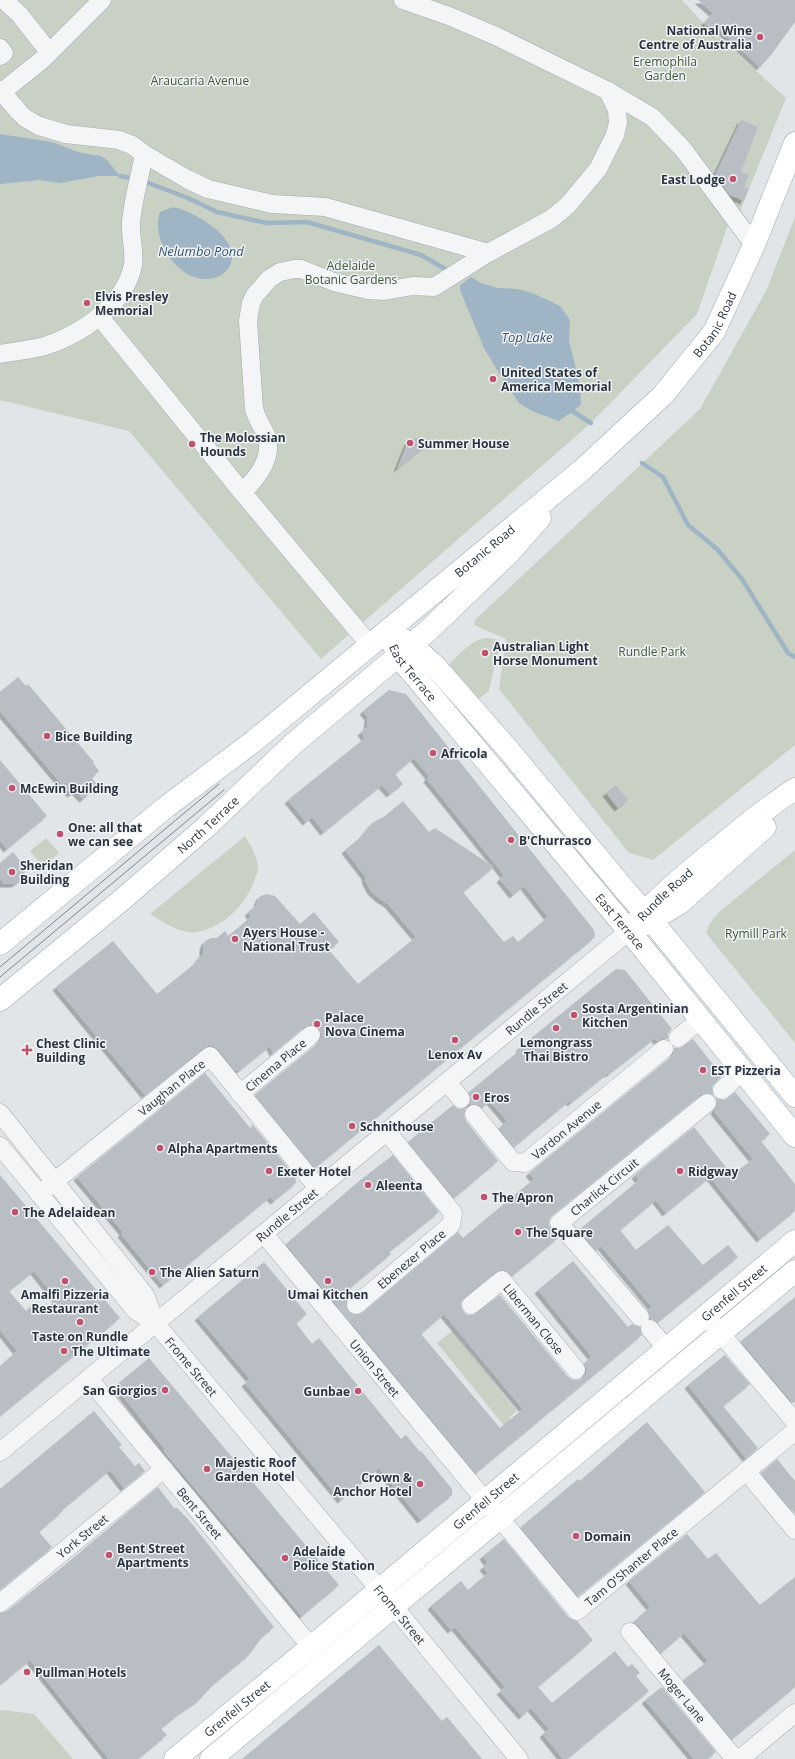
<svg xmlns="http://www.w3.org/2000/svg" width="795" height="1759" font-family="'Open Sans',sans-serif">
<style>
.green{fill:#c8d1c3}
.water{fill:#9fb5c5}
.lines{fill:none;stroke-linecap:round;stroke-linejoin:round}
.stream{stroke:#9fb5c5;stroke-width:4.5}
.building{fill:#b9bec5;fill-rule:evenodd;filter:url(#shadow)}
.minor-tunnel{stroke:#bdc2c6;stroke-width:18;stroke-dasharray:18 9;stroke-linecap:butt}
.minor-casing{stroke:#a7acb2;stroke-width:19}
.major-casing{stroke:#a1aab3;stroke-width:23}
.minor{stroke:#f3f5f7;stroke-width:18}
.major{stroke:#fff;stroke-width:22}
.tram{stroke:#7c8691;stroke-width:1}
.poi-dot{fill:#c2516d;stroke:#f0f3f6;stroke-width:1.5}
.labels{text-anchor:middle;dominant-baseline:central;stroke-width:3;stroke-linejoin:round;paint-order:stroke}
.poi-label{font-size:12px;font-weight:bold;fill:#2b343e;stroke:#f0f3f6;text-anchor:start}
.park-label{font-size:12px;fill:#425939;stroke:#f0f3f6}
.street-label{font-size:12px;fill:#2b343e;stroke:#f0f3f6}
.water-label{font-size:13px;font-style:italic;fill:#39566f;stroke:#f0f3f6}
</style>
<defs>
<filter id="shadow"><feDropShadow dx="-3.5" dy="3.5" stdDeviation="0" flood-color="#0004"/></filter>
</defs>
<rect width="100%" height="100%" fill="#e1e5e8"/>
<g class="green">
<polygon points="0,0 682,0 703,23 786,98 738,216 729,222 697,314 591,423 321,659 129,431 0,400"/>
<polygon points="795,217 795,745 653,860 629,853 499,689 506,639 474,625 475,620 700,409 766,291"/>
<path d="M487,638L499,640L501,645L493,672L489,691L478,699L449,664C460,654 472,639 487,638Z"/>
<path d="M245,836C251,847 258,857 258,870C258,873 255,878 254,881C246,904 223,928 197,932C180,934 163,922 150,914Z"/>
<polygon points="46,838 59,853 43,866 30,851"/>
<polygon points="795,850 795,1043 706,933 710,923 718,913"/>
<polygon points="452,1331 517,1411 509,1418 521,1433 514,1438 437,1343"/>
<polygon points="2,1710 34,1714 73,1759 0,1759 0,1711"/>
</g>
<g class="water">
<polygon points="0,134 52,142 78,152 100,156 106,159 120,176 99,176 60,183 39,180 0,184"/>
<path d="M173,207C186,210 198,216 209,224C267,264 201,307 168,255C160,242 155,227 160,212Z"/>
<polygon points="471,277 481,283 498,288 518,289 535,294 560,306 570,320 569,341 580,385 581,405 559,421 534,412 519,403 499,373 484,348 460,290 460,285"/>
</g>
<g class="lines">
<g class="stream">
<polyline points="120,176 136,179"/>
<polyline points="143,181 188,198 217,212 267,223 307,222 421,255 449,271"/>
<polyline points="569,409 591,423"/>
<polyline points="642,463 663,477 688,525 717,549 742,579 788,653 795,657"/>
</g>
</g>
<g class="building">
<polygon points="698,0 795,0 795,22 771,55 760,67 720,30 717,34 704,23 713,13"/>
<polygon points="741,120 758,127 741,172 749,175 744,187 749,188 744,201 730,195 722,185 724,181 718,179 715,175"/>
<polygon points="410,438 434,439 397,469 406,446"/>
<polygon points="18,677 26,686 28,684 94,762 93,763 99,771 92,778 98,786 83,799 75,791 71,794 64,787 0,711 0,692"/>
<polygon points="389,690 406,694 594,930 595,937 315,1168 255,1095 318,1043 321,1038 321,1033 315,1025 310,1025 304,1027 273,1053 270,1046 239,1071 235,1070 218,1049 213,1046 208,1046 145,1095 56,987 113,941 157,994 198,961 197,960 203,954 203,947 205,941 211,938 217,938 225,931 228,936 251,917 248,912 256,906 260,896 267,894 275,896 300,924 314,912 339,942 329,950 358,984 416,937 388,904 380,899 372,892 366,882 365,876 345,850 362,836 372,823 385,816 403,801 429,832 435,828 494,867 463,892 504,942 513,936 518,942 548,917 524,886 513,895 500,879 504,875 427,779 429,776 414,758 395,774 403,784 390,794 382,785 324,832 312,817 306,822 288,800 365,738 361,732 367,727 368,717 363,711"/>
<polygon points="0,760 47,816 7,849 0,840"/>
<polygon points="616,785 628,800 618,808 606,793"/>
<polygon points="13,852 25,867 24,878 15,884 4,884 0,878 0,863"/>
<polygon points="616,969 625,970 672,1029 668,1034 668,1039 662,1039 657,1041 655,1038 609,1074 608,1073 571,1103 569,1101 514,1147 499,1128 507,1121 490,1101 482,1107 477,1104 469,1105 471,1098 469,1092 520,1050 519,1048"/>
<path d="M693,1039L722,1076L712,1086L713,1095L706,1093L700,1095L552,1215L549,1220V1225L558,1238L512,1276L505,1270L496,1272L461,1301V1306L463,1311L467,1315H473L500,1295L568,1377L573,1380H578L583,1378L586,1373V1368L584,1363L592,1357L538,1290L573,1261L628,1327L632,1324L640,1327L642,1335L476,1473L286,1244L358,1182L393,1155L439,1212L389,1252L391,1254L345,1292L350,1297L346,1302L348,1311L353,1315L362,1313L458,1232L463,1238L534,1179L529,1173L671,1057L674,1053V1048H680ZM444,1314L523,1409L500,1428L421,1334Z"/>
<polygon points="205,1073 251,1129 252,1124 295,1176 296,1183 274,1201 270,1197 163,1285 121,1234 123,1232 77,1177"/>
<polygon points="735,1092 770,1134 761,1141 795,1184 795,1211 760,1239 710,1177 666,1213 656,1200 620,1230 636,1250 668,1225 703,1265 728,1245 738,1257 658,1322 650,1319 648,1310 652,1307 601,1246 596,1250 579,1230 639,1180 635,1175 694,1127 732,1175 753,1159 714,1111 717,1106 716,1098 725,1100"/>
<polygon points="453,1105 458,1109 466,1108 464,1115 466,1121 498,1161 454,1198 408,1142"/>
<path d="M0,1175L120,1318L0,1416V1366L17,1351L0,1330ZM34,1271L57,1300L37,1315L30,1307L26,1311L9,1291Z"/>
<polygon points="264,1262 307,1314 296,1323 312,1344 319,1338 401,1439 406,1435 420,1452 421,1451 452,1489 452,1495 421,1520 379,1468 341,1500 245,1383 250,1379 198,1317"/>
<polygon points="795,1297 795,1402 793,1403 741,1341"/>
<polygon points="725,1355 750,1384 723,1406 758,1448 746,1458 688,1385"/>
<polygon points="149,1358 339,1585 302,1616 164,1451 164,1448 115,1386"/>
<polygon points="94,1411 122,1445 119,1447 135,1466 139,1463 145,1471 124,1488 110,1470 62,1510 63,1511 39,1532 52,1547 0,1589 0,1489"/>
<polygon points="647,1422 705,1492 578,1596 521,1527 578,1479 580,1481"/>
<polygon points="777,1459 795,1481 795,1514 761,1473"/>
<polygon points="158,1487 174,1508 177,1508 188,1519 274,1627 263,1636 249,1655 215,1683 199,1700 180,1713 161,1729 167,1735 138,1759 109,1759 30,1660 0,1685 0,1613 7,1611 66,1564"/>
<polygon points="687,1534 708,1559 716,1553 760,1605 795,1577 795,1687 732,1739 683,1680 708,1661 684,1633 661,1653 638,1625 633,1622 650,1607 629,1581"/>
<polygon points="504,1539 569,1618 577,1621 593,1640 538,1687 552,1703 615,1651 628,1667 632,1664 640,1673 636,1676 649,1691 567,1759 563,1759 543,1734 549,1729 531,1708 522,1716 500,1691 505,1687 455,1627 451,1630 431,1606 461,1581 468,1590 488,1573 483,1567 488,1563 483,1556"/>
<polygon points="379,1645 442,1721 447,1717 482,1759 242,1759"/>
<polygon points="662,1687 716,1752 707,1759 694,1759 645,1700"/>
</g>
<g class="lines">
<polyline class="minor-tunnel" points="342,1316 356,1305"/>
<defs>
<g id="minor">
<polyline points="4,0 20,15 49,52"/>
<polyline points="403,0 449,16 498,37 608,91 652,117 683,149 754,245"/>
<polyline points="0,48 4,53 0,56"/>
<polyline points="0,90 19,112 25,118 39,126 66,134 119,140 132,145 144,154"/>
<polyline points="2,92 43,59 102,0"/>
<polyline points="99,316 242,492 369,644"/>
<path d="M0,354C15,351 30,350 45,346C82,334 125,305 133,265C135,251 130,236 131,222C133,200 140,176 144,154L187,179L208,189L272,204L325,207L488,253"/>
<path d="M242,492C257,479 274,457 266,435C262,426 257,419 254,409L248,321L251,303L255,295L269,279L280,272L294,269H301L334,282L368,290L384,291L413,286L434,287L488,253L551,219L568,205L598,169L615,135L618,123L617,110L608,91"/>
<polyline points="678,1038 701,1019"/>
<polyline points="447,1082 461,1099"/>
<polyline points="722,1090 742,1072"/>
<path id="s1" d="M240,1094L311,1035"/>
<path id="s2" d="M0,1113L145,1295L156,1324L394,1607L519,1759"/>
<path id="s3" d="M474,1114L513,1162L525,1163L664,1049"/>
<polyline points="0,1146 136,1311 156,1324"/>
<path id="s4" d="M39,1194L210,1056L319,1189"/>
<path id="s5" d="M264,1234L577,1611L795,1431"/>
<path id="s6" d="M356,1305L451,1225L453,1213L387,1132"/>
<path id="s7" d="M471,1305L502,1280L576,1370"/>
<polyline points="706,1316 795,1422"/>
<path id="s8" d="M640,1317L559,1223L707,1103"/>
<polyline points="650,1329 667,1349"/>
<path id="s9" d="M89,1379L311,1647"/>
<path id="s10" d="M0,1452L629,931"/>
<polyline points="746,1471 795,1530"/>
<path id="s11" d="M0,1603L164,1469"/>
<path id="s12" d="M630,1632L735,1759"/>
<polyline points="740,1759 795,1713"/>
</g>
<g id="major">
<polyline points="400,638 412,645 435,666 507,748 625,890 652,921 795,1096"/>
<path id="s13" d="M393,644L399,657L638,942L795,1136"/>
<path id="s14" d="M636,922C660,895 687,873 715,850C741,829 767,807 795,789"/>
<polyline points="643,925 680,903 765,827"/>
<path id="s15" d="M0,944L166,807L254,741L582,470L663,395L714,332L754,245L795,143"/>
<path id="s16" d="M0,1000L124,898L206,827L292,745L430,629L510,552L540,518"/>
<path id="s17" d="M175,1759L311,1647L795,1241"/>
<polyline points="211,1759 795,1271"/>
</g>
</defs>
<use href="#minor" class="minor-casing"/>
<use href="#major" class="major-casing"/>
<use href="#minor" class="minor"/>
<use href="#major" class="major"/>
<g class="tram">
<polyline points="0,967 219,784"/>
<polyline points="0,977 224,790"/>
</g>
</g>
<g class="poi-dot">
<circle cx="760" cy="37" r="4"/>
<circle cx="733" cy="179" r="4"/>
<circle cx="87" cy="303" r="4"/>
<circle cx="493" cy="379" r="4"/>
<circle cx="410" cy="443" r="4"/>
<circle cx="192" cy="444" r="4"/>
<circle cx="485" cy="653" r="4"/>
<circle cx="47" cy="736" r="4"/>
<circle cx="433" cy="753" r="4"/>
<circle cx="12" cy="788" r="4"/>
<circle cx="60" cy="834" r="4"/>
<circle cx="511" cy="840" r="4"/>
<circle cx="12" cy="872" r="4"/>
<circle cx="235" cy="939" r="4"/>
<circle cx="574" cy="1015" r="4"/>
<circle cx="317" cy="1024" r="4"/>
<circle cx="556" cy="1028" r="4"/>
<circle cx="455" cy="1040" r="4"/>
<path d="M25 1044h4v4h4v4h-4v4h-4v-4h-4v-4h4z"/>
<circle cx="703" cy="1070" r="4"/>
<circle cx="476" cy="1097" r="4"/>
<circle cx="352" cy="1126" r="4"/>
<circle cx="160" cy="1148" r="4"/>
<circle cx="269" cy="1171" r="4"/>
<circle cx="680" cy="1171" r="4"/>
<circle cx="368" cy="1185" r="4"/>
<circle cx="484" cy="1197" r="4"/>
<circle cx="15" cy="1212" r="4"/>
<circle cx="518" cy="1232" r="4"/>
<circle cx="152" cy="1272" r="4"/>
<circle cx="65" cy="1281" r="4"/>
<circle cx="328" cy="1281" r="4"/>
<circle cx="80" cy="1322" r="4"/>
<circle cx="64" cy="1351" r="4"/>
<circle cx="165" cy="1390" r="4"/>
<circle cx="358" cy="1391" r="4"/>
<circle cx="207" cy="1469" r="4"/>
<circle cx="420" cy="1484" r="4"/>
<circle cx="576" cy="1536" r="4"/>
<circle cx="109" cy="1555" r="4"/>
<circle cx="285" cy="1558" r="4"/>
<circle cx="27" cy="1672" r="4"/>
</g>
<g class="labels">
<g class="poi-label">
<text x="752" y="30" text-anchor="end">National Wine<tspan x="752" dy="14">Centre of Australia</tspan></text>
<text x="725" y="179" text-anchor="end">East Lodge</text>
<text x="95" y="296">Elvis Presley<tspan x="95" dy="14">Memorial</tspan></text>
<text x="501" y="372">United States of<tspan x="501" dy="14">America Memorial</tspan></text>
<text x="200" y="437">The Molossian<tspan x="200" dy="14">Hounds</tspan></text>
<text x="418" y="443">Summer House</text>
<text x="493" y="646">Australian Light<tspan x="493" dy="14">Horse Monument</tspan></text>
<text x="55" y="736">Bice Building</text>
<text x="441" y="753">Africola</text>
<text x="20" y="788">McEwin Building</text>
<text x="68" y="827">One: all that<tspan x="68" dy="14">we can see</tspan></text>
<text x="519" y="840">B'Churrasco</text>
<text x="20" y="865">Sheridan<tspan x="20" dy="14">Building</tspan></text>
<text x="243" y="932">Ayers House -<tspan x="243" dy="14">National Trust</tspan></text>
<text x="582" y="1008">Sosta Argentinian<tspan x="582" dy="14">Kitchen</tspan></text>
<text x="325" y="1017">Palace<tspan x="325" dy="14">Nova Cinema</tspan></text>
<text x="556" y="1042" text-anchor="middle">Lemongrass<tspan x="556" dy="14">Thai Bistro</tspan></text>
<text x="36" y="1043">Chest Clinic<tspan x="36" dy="14">Building</tspan></text>
<text x="455" y="1054" text-anchor="middle">Lenox Av</text>
<text x="711" y="1070">EST Pizzeria</text>
<text x="484" y="1097">Eros</text>
<text x="360" y="1126">Schnithouse</text>
<text x="168" y="1148">Alpha Apartments</text>
<text x="277" y="1171">Exeter Hotel</text>
<text x="688" y="1171">Ridgway</text>
<text x="376" y="1185">Aleenta</text>
<text x="492" y="1197">The Apron</text>
<text x="23" y="1212">The Adelaidean</text>
<text x="526" y="1232">The Square</text>
<text x="160" y="1272">The Alien Saturn</text>
<text x="65" y="1294" text-anchor="middle">Amalfi Pizzeria<tspan x="65" dy="14">Restaurant</tspan></text>
<text x="328" y="1294" text-anchor="middle">Umai Kitchen</text>
<text x="80" y="1336" text-anchor="middle">Taste on Rundle</text>
<text x="72" y="1351">The Ultimate</text>
<text x="157" y="1390" text-anchor="end">San Giorgios</text>
<text x="350" y="1391" text-anchor="end">Gunbae</text>
<text x="215" y="1462">Majestic Roof<tspan x="215" dy="14">Garden Hotel</tspan></text>
<text x="412" y="1477" text-anchor="end">Crown &amp;<tspan x="412" dy="14">Anchor Hotel</tspan></text>
<text x="584" y="1536">Domain</text>
<text x="117" y="1548">Bent Street<tspan x="117" dy="14">Apartments</tspan></text>
<text x="293" y="1551">Adelaide<tspan x="293" dy="14">Police Station</tspan></text>
<text x="35" y="1672">Pullman Hotels</text>
</g>
<g class="park-label">
<text x="665" y="61">Eremophila<tspan x="665" dy="14">Garden</tspan></text>
<text x="200" y="80">Araucaria Avenue</text>
<text x="351" y="265">Adelaide<tspan x="351" dy="14">Botanic Gardens</tspan></text>
<text x="652" y="651">Rundle Park</text>
<text x="756" y="933">Rymill Park</text>
</g>
<g class="street-label">
<text stroke="none"><textPath href="#s15" startOffset="949">Botanic Road</textPath></text>
<text stroke="none"><textPath href="#s15" startOffset="624">Botanic Road</textPath></text>
<text stroke="none"><textPath href="#s13" startOffset="35">East Terrace</textPath></text>
<text stroke="none"><textPath href="#s16" startOffset="272">North Terrace</textPath></text>
<text stroke="none"><textPath href="#s14" startOffset="40">Rundle Road</textPath></text>
<text stroke="none"><textPath href="#s13" startOffset="359">East Terrace</textPath></text>
<text stroke="none"><textPath href="#s10" startOffset="696">Rundle Street</textPath></text>
<text stroke="none"><textPath href="#s1" startOffset="46">Cinema Place</textPath></text>
<text stroke="none"><textPath href="#s4" startOffset="170">Vaughan Place</textPath></text>
<text stroke="none"><textPath href="#s3" startOffset="127">Vardon Avenue</textPath></text>
<text stroke="none"><textPath href="#s8" startOffset="182">Charlick Circuit</textPath></text>
<text stroke="none"><textPath href="#s10" startOffset="372">Rundle Street</textPath></text>
<text stroke="none"><textPath href="#s6" startOffset="72">Ebenezer Place</textPath></text>
<text stroke="none"><textPath href="#s17" startOffset="728">Grenfell Street</textPath></text>
<text stroke="none"><textPath href="#s7" startOffset="90">Liberman Close</textPath></text>
<text stroke="none"><textPath href="#s2" startOffset="319">Frome Street</textPath></text>
<text stroke="none"><textPath href="#s5" startOffset="174">Union Street</textPath></text>
<text stroke="none"><textPath href="#s17" startOffset="404">Grenfell Street</textPath></text>
<text stroke="none"><textPath href="#s9" startOffset="174">Bent Street</textPath></text>
<text stroke="none"><textPath href="#s11" startOffset="106">York Street</textPath></text>
<text stroke="none"><textPath href="#s5" startOffset="560">Tam O'Shanter Place</textPath></text>
<text stroke="none"><textPath href="#s2" startOffset="643">Frome Street</textPath></text>
<text stroke="none"><textPath href="#s12" startOffset="82">Moger Lane</textPath></text>
<text stroke="none"><textPath href="#s17" startOffset="80">Grenfell Street</textPath></text>
</g>
<g class="water-label">
<text x="201" y="251">Nelumbo Pond</text>
<text x="527" y="337">Top Lake</text>
</g>
</g>
</svg>
